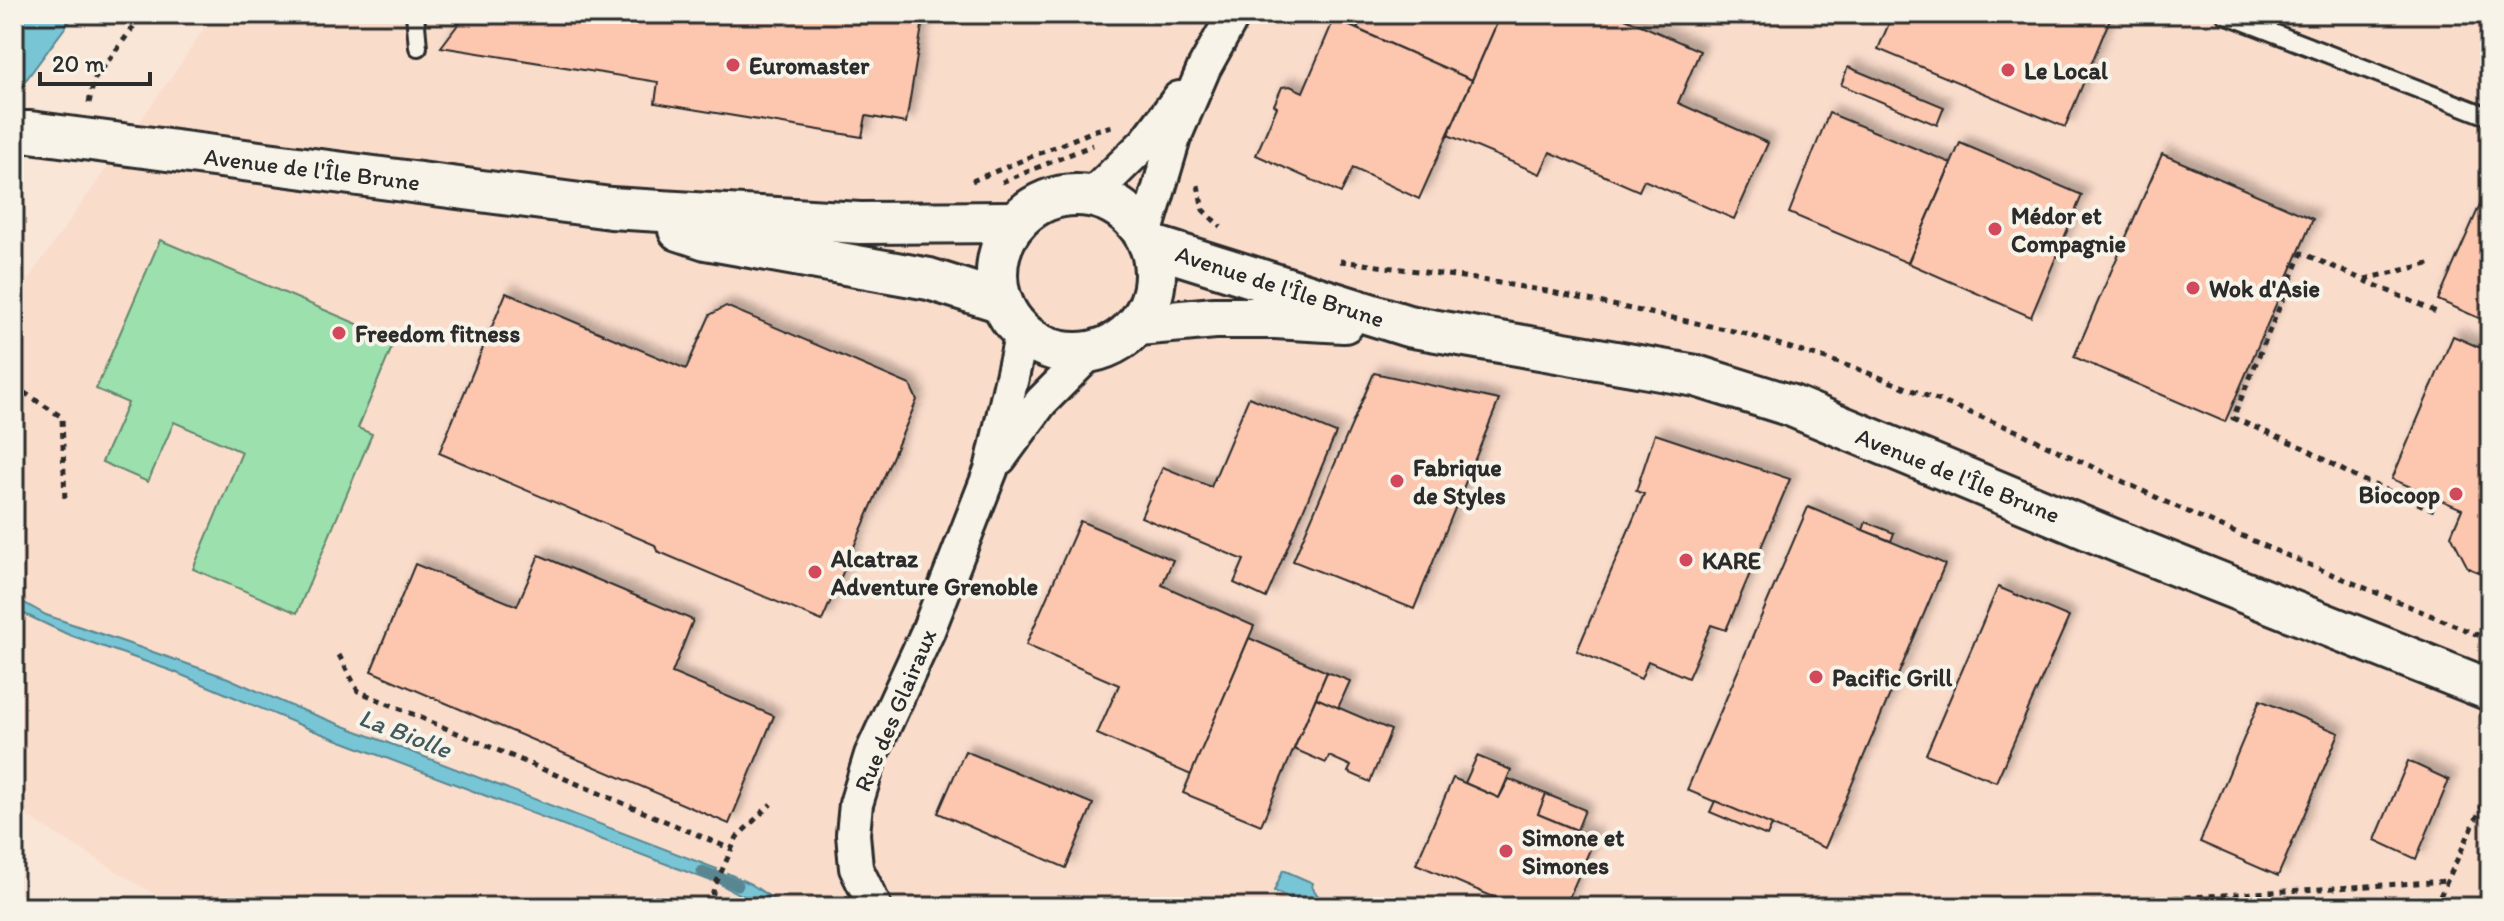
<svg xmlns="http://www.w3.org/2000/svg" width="2504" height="921" font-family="Itim,sans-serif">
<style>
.built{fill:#fadccb}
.green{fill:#9be0ad;stroke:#63866c;stroke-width:2}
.water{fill:#78c5d6;stroke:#598792;stroke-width:2}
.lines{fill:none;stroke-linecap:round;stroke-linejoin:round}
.stream{stroke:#598792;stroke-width:11}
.building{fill:#fdc6af;stroke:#2b2b2b;stroke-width:2;filter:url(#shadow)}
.service-casing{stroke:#2b2b2b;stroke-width:22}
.minor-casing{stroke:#2b2b2b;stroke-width:38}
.tertiary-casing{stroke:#2b2b2b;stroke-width:46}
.path{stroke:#2b2b2b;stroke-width:5;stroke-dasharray:6 6;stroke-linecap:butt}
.service{stroke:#f7f3e8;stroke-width:16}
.minor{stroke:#f7f3e8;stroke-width:32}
.tertiary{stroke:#f7f3e8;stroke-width:40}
.poi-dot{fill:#d1495b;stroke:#f7f3e8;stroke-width:3}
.labels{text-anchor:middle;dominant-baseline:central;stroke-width:8;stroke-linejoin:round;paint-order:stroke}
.poi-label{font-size:24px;font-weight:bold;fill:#2b2b2b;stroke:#f7f3e8;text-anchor:start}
.street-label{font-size:24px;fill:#2b2b2b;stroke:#f7f3e8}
.water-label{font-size:26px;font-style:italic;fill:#42595e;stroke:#f7f3e8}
</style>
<defs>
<filter id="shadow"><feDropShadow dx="7" dy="-7" stdDeviation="4" flood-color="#0004"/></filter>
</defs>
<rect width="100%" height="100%" fill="#f9e6d7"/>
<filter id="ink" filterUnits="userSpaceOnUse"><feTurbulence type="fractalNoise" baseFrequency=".0125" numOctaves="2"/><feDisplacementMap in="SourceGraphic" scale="16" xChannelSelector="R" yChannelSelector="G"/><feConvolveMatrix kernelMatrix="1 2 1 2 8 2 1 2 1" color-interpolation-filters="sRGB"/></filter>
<g filter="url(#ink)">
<polygon class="built" points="213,14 2490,14 2490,907 175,907 14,808 14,299 182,62"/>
<polygon class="green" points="160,240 395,340 358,428 372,434 297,613 193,569 242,452 174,422 148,482 102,462 128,403 96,389"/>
<g class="water">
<polygon points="14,14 75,14 14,96"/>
<polygon points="14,597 46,615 228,678 289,705 717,869 711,881 312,730 172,671 67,634 14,609"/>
<polygon points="1283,870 1313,883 1312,887 1318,896 1317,901 1302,903 1274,891"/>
<polygon points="727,873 751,884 785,907 763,907 722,885"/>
</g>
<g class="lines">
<polyline class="stream" points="702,871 738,885"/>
</g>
<g class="building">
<polygon points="466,14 924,14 906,123 866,116 862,137 655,103 658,82 441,47"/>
<polygon points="1364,14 1501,14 1472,80 1357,29"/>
<polygon points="1501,14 1616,14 1700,51 1678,103 1768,143 1734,219 1644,180 1639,191 1550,152 1540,174 1448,135"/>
<polygon points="1893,14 2112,14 2065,127 1878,49"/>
<polygon points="1334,19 1472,80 1419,199 1353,168 1341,193 1256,155 1277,107 1274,105 1282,87 1290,86 1303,92"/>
<polygon points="1848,67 1944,107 1937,125 1841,85"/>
<polygon points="1829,113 1951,163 1908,263 1789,213"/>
<polygon points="1960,143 2082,195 2031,317 1908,263"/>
<polygon points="2162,154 2313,219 2225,422 2074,357"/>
<polygon points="2490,182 2490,323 2438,300"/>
<polygon points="506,293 686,369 710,315 726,306 910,385 917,400 822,621 657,551 655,545 439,453"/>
<polygon points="2453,336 2490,352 2490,577 2468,568 2451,535 2462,509 2392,479"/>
<polygon points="1374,373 1499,400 1414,609 1293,561"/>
<polygon points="1249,397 1336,433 1266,598 1234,583 1244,560 1141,517 1163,467 1211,487"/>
<polygon points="1655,434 1790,479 1726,630 1711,625 1688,678 1648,661 1641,679 1577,651 1644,494 1636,491"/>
<polygon points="1808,507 1945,564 1825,848 1687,790"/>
<polygon points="1080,521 1173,560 1162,585 1254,626 1191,775 1097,734 1119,685 1026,645"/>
<polygon points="1866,522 1894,533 1891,541 1863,530"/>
<polygon points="539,555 693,620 672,673 774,716 729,824 371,671 415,564 517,606"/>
<polygon points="1998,587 2069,617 1996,782 1926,754"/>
<polygon points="1249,638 1327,672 1261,825 1183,793"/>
<polygon points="1327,672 1350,681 1338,708 1316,698"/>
<polygon points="1316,698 1391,730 1370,782 1348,772 1351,766 1329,756 1326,763 1294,749"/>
<polygon points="2260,700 2339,733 2278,876 2200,842"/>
<polygon points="965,751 1093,804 1066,868 938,813"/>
<polygon points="1477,756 1511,770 1499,798 1465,783"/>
<polygon points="2408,761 2449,780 2416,859 2375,840"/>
<polygon points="1453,778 1499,798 1509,779 1546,794 1538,814 1595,838 1565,907 1517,907 1416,864"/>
<polygon points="1546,794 1585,810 1577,830 1538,814"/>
<polygon points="1715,801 1772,825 1767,836 1710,812"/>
</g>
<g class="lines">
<defs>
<g id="service">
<polyline points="415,14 418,47"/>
<polyline points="2225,14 2490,117"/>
</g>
<g id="minor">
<polyline points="1090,197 1146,142 1179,98"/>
<polyline points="1145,235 1174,138 1204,68 1234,14"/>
<polyline points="1000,458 1041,402 1090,353"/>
<polyline points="875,907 856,868 853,834 856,804 871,755 928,631 991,470 1022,333"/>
</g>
<g id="tertiary">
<polyline points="14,132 30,132 611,208 860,223 1016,222"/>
<circle cx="1076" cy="274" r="79"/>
<polyline points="679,230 706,239 929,279 1002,302"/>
<polyline points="1153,246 1408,326 1696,376 1792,406 2143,552 2490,690"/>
<polyline points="1138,325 1215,318 1275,318 1344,322"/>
</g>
</defs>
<use href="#service" class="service-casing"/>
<use href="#minor" class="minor-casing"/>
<use href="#tertiary" class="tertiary-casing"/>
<g class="path">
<polyline points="89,103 94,80 143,14"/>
<polyline points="972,181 1096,130 1112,126"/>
<polyline points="1002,182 1093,145"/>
<polyline points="1198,185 1203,210 1221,227"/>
<polyline points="1340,261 1463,277 1547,291 1743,333 1858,369 2017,431 2166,502 2274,550 2490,640"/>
<polyline points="2365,279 2433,263"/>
<polyline points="14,386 62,417 65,502"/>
<polyline points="2434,510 2353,476 2304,448 2233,418 2302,253 2441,314"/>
<polyline points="339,655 358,691 731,849"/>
<polyline points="710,907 714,888 737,837 771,804"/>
<polyline points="2030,907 2448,881"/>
<polyline points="2435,907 2490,789"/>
</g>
<use href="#service" class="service"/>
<use href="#minor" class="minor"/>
<use href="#tertiary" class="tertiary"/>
</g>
</g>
<g class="poi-dot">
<circle cx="733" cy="65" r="8"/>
<circle cx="2008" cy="70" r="8"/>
<circle cx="1995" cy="229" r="8"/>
<circle cx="2193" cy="288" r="8"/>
<circle cx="339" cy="333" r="8"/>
<circle cx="1397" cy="481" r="8"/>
<circle cx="2456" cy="494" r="8"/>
<circle cx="1686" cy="560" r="8"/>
<circle cx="815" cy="572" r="8"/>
<circle cx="1816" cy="677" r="8"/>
<circle cx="1506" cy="851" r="8"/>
</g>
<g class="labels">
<g class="poi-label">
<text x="749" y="65">Euromaster</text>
<text x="2024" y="70">Le Local</text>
<text x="2011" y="215">Médor et<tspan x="2011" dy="28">Compagnie</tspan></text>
<text x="2209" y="288">Wok d'Asie</text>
<text x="355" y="333">Freedom fitness</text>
<text x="1413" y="467">Fabrique<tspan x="1413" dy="28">de Styles</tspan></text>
<text x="2440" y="494" text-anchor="end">Biocoop</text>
<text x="831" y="558">Alcatraz<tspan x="831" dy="28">Adventure Grenoble</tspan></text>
<text x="1702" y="560">KARE</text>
<text x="1832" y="677">Pacific Grill</text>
<text x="1522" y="837">Simone et<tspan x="1522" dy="28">Simones</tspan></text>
</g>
<g class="street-label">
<text transform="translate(312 169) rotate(7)">Avenue de l'Île Brune</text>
<text transform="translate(1280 286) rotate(18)">Avenue de l'Île Brune</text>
<text transform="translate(1958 475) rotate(22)">Avenue de l'Île Brune</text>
<text transform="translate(895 710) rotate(-67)">Rue des Glairaux</text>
</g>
<g class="water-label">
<text transform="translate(405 733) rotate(21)">La Biolle</text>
</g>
</g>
<rect width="2504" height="921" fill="none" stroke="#f7f3e8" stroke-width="48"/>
<rect x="24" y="24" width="2456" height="873" fill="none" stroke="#2b2b2b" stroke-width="3" filter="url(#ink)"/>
<path d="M40 72v12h110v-12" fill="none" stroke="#2b2b2b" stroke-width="4"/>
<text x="52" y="72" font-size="24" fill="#2b2b2b" stroke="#f7f3e8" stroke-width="6" paint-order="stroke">20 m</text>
</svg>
